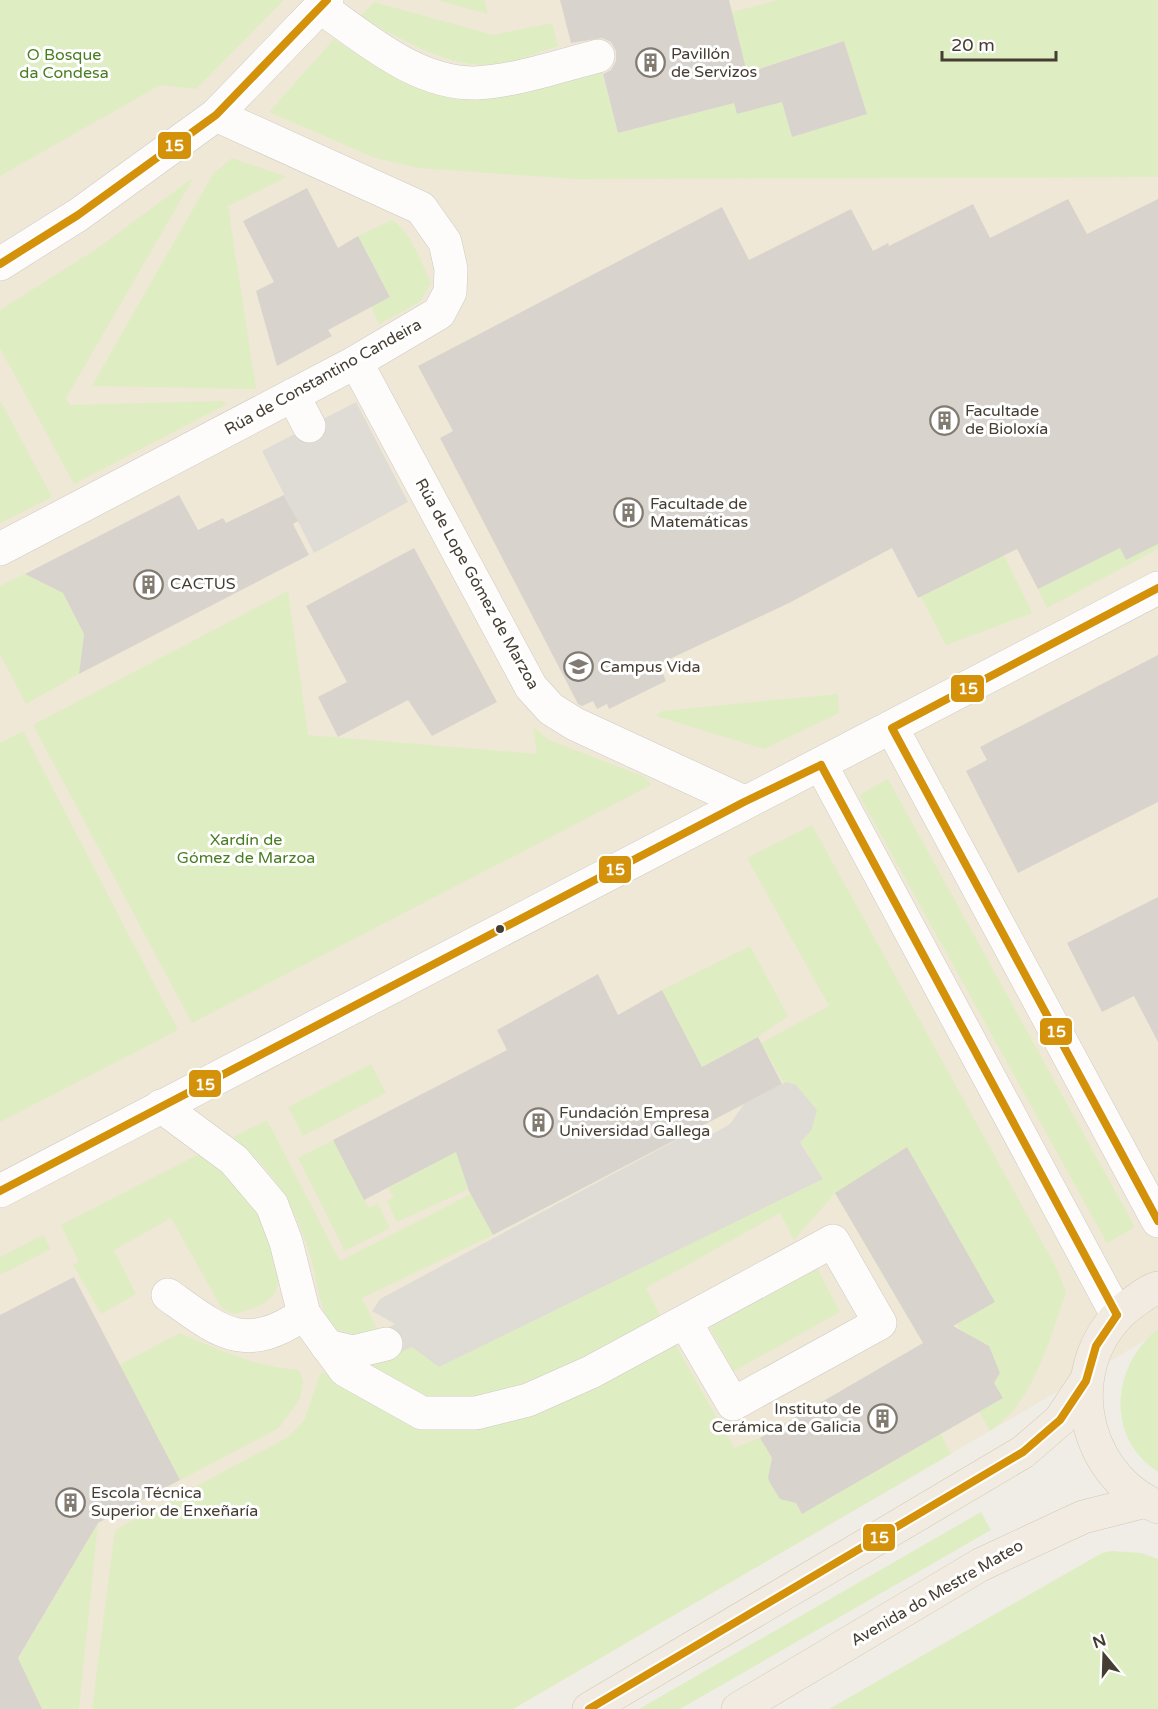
<svg xmlns="http://www.w3.org/2000/svg" width="1158" height="1709" font-family="'Varela Round',sans-serif">
<style>
.education{fill:#efe8d7}
.green{fill:#dfedc3;fill-rule:evenodd}
.parking{fill:#dfdcd6}
.building{fill:#d8d4cd}
.lines{fill:none;stroke-linecap:round;stroke-linejoin:round}
.minor-casing{stroke:#cecac4;stroke-width:34}
.major-casing{stroke:#d4c8b2;stroke-width:34}
.minor{stroke:#fdfcfb;stroke-width:33}
.major{stroke:#f1ebe2;stroke-width:33}
.bus-1-casing{stroke:#fff;stroke-width:12}
.bus-1{stroke:#d4910a;stroke-width:8}
.bus-dot{fill:#463d32;stroke:#fff;stroke-width:2}
.labels{text-anchor:middle;dominant-baseline:central;stroke-width:6;stroke-linejoin:round;paint-order:stroke}
.poi-label{font-size:16px;fill:#463d32;stroke:#fff;text-anchor:start}
.park-label{font-size:16px;fill:#487d20;stroke:#fff}
.street-label{font-size:16px;fill:#463d32;stroke:#fff}
.line-badge{stroke:#fff;stroke-width:2}
.badge-label{font-size:16px;text-anchor:middle;font-weight:bold;fill:#fff}
</style>
<rect width="100%" height="100%" fill="#f0ede6"/>
<polygon class="education" points="0,0 1158,0 1158,1333 513,1709 0,1709"/>
<g class="green">
<polygon points="0,0 284,0 196,89 160,85 0,176"/>
<polygon points="436,0 484,0 488,14"/>
<path d="M779,0H1158V177L576,179L419,168L375,158L269,112L334,39C365,60 430,100 467,100C512,99 558,81 601,69L618,133L711,109L696,47L738,36L732,12ZM844,41L867,114L792,137L782,102L728,79Z"/>
<path d="M374,2L493,35L552,23L558,46C540,52 520,61 501,64C449,71 404,39 360,17Z"/>
<polygon points="232,158 287,177 228,206 256,389 92,386 213,174"/>
<polygon points="194,177 66,398 70,405 222,401 227,404 74,484 0,348 0,310 98,248"/>
<path d="M392,220C412,233 421,263 431,283L420,302L379,324L371,307L390,297L358,236Z"/>
<polygon points="0,400 52,497 0,523"/>
<polygon points="1158,544 1158,549 1047,608 1038,589 1120,548 1126,560"/>
<polygon points="1004,555 1032,613 946,645 921,597"/>
<polygon points="25,574 63,593 84,634 79,674 26,704 0,654 0,586"/>
<polygon points="288,591 308,735 537,754 533,727 549,740 645,777 651,785 192,1023 33,725"/>
<polygon points="838,694 839,713 764,749 656,716 662,711"/>
<polygon points="23,731 178,1030 0,1122 0,743"/>
<polygon points="888,779 1135,1227 1107,1243 859,795"/>
<path d="M812,825L1057,1269L1066,1293C1049,1339 1034,1403 990,1431L979,1412L1002,1398L992,1380L1000,1373L970,1345L957,1324L923,1343L835,1193L794,1240L780,1213L646,1288L661,1317C594,1354 499,1418 418,1395C397,1389 375,1376 355,1367L412,1347L809,1154L800,1142L811,1131L761,1043L829,1006L747,858Z"/>
<polygon points="750,946 788,1016 758,1037 694,1071 691,1046 662,990"/>
<polygon points="371,1064 386,1093 303,1136 288,1107"/>
<path d="M267,1120L340,1261L471,1194L493,1235L362,1298L377,1329C362,1335 337,1338 328,1320C319,1304 317,1280 312,1262C297,1209 276,1173 233,1137Z"/>
<polygon points="333,1140 369,1208 378,1204 390,1228 345,1251 298,1158"/>
<polygon points="472,1143 469,1189 397,1222 387,1201 394,1197 388,1188"/>
<path d="M199,1154C217,1166 238,1177 249,1195C257,1206 261,1221 266,1233C286,1278 288,1302 233,1314L221,1307L171,1218L114,1250L136,1294L101,1314L73,1265L79,1262L61,1225Z"/>
<polygon points="43,1235 51,1249 0,1275 0,1257"/>
<polygon points="817,1268 840,1312 734,1371 710,1328"/>
<path d="M1158,1329V1472C1104,1437 1112,1365 1158,1329Z"/>
<path d="M180,1333C219,1350 256,1367 299,1370L303,1381L300,1399L279,1428L180,1480L119,1365Z"/>
<polygon points="674,1342 734,1448 760,1438 777,1467 769,1472 769,1480 780,1499 792,1497 802,1514 941,1434 951,1454 513,1709 92,1709 115,1530 288,1437 304,1421 320,1374 331,1369 419,1425"/>
<polygon points="981,1512 991,1530 680,1709 639,1709"/>
<polygon points="98,1523 79,1709 42,1709 18,1659"/>
<polygon points="1112,1551 1141,1553 1158,1559 1158,1709 829,1709 1102,1553"/>
</g>
<g class="parking">
<polygon points="356,402 408,502 314,553 262,451"/>
<polygon points="786,1082 796,1085 817,1110 811,1131 800,1142 823,1179 439,1367 412,1347 392,1356 380,1332 395,1324 372,1311 380,1299 695,1130 705,1138 730,1124 744,1104"/>
</g>
<g class="building">
<polygon points="560,0 729,0 747,73 844,41 867,114 792,137 782,102 737,114 734,103 618,133 603,74 611,70 616,61 616,51 611,42 602,38 571,43"/>
<polygon points="307,188 338,248 358,236 390,297 328,330 332,336 277,366 256,291 274,282 243,221"/>
<polygon points="1068,199 1087,234 1158,199 1158,544 1126,560 1120,548 1038,589 1017,549 918,598 892,548 789,603 659,664 666,681 609,709 607,704 597,709 593,701 582,706 578,704 440,438 453,431 418,366 722,207 749,260 851,209 873,251 888,243 889,246 973,204 990,238"/>
<polygon points="179,495 198,530 223,518 226,523 284,495 298,521 293,524 309,555 79,674 84,634 63,593 25,574"/>
<polygon points="414,548 497,702 432,736 408,700 338,737 318,697 347,682 306,606"/>
<polygon points="1158,655 1158,802 1018,873 966,771 987,760 980,747"/>
<polygon points="1158,897 1158,1042 1134,996 1102,1012 1067,943"/>
<polygon points="598,974 618,1015 662,990 702,1067 758,1037 782,1084 493,1235 469,1191 456,1152 364,1200 333,1140 507,1050 497,1030"/>
<polygon points="907,1147 995,1302 953,1326 989,1346 1000,1373 994,1383 1003,1398 802,1514 796,1503 780,1499 770,1483 768,1478 772,1458 760,1438 923,1343 835,1193"/>
<polygon points="74,1277 180,1480 98,1523 18,1658 42,1709 0,1709 0,1315"/>
</g>
<g class="lines">
<defs>
<g id="minor">
<path d="M320,7C367,39 416,84 476,83C516,81 559,66 598,56"/>
<polyline points="0,264 78,215 216,115 327,0"/>
<polyline points="356,362 531,687 551,709 575,724 744,802"/>
<polyline points="293,395 309,426"/>
<polyline points="0,549 356,362 439,313 450,292 451,269 445,242 421,208 216,115"/>
<polyline points="892,728 1158,1221"/>
<polyline points="821,765 1117,1315"/>
<polyline points="161,1106 234,1160 272,1205 286,1242 304,1314 345,1370 422,1413 476,1413 528,1400 591,1372 833,1241 880,1323 733,1404 685,1322"/>
<polyline points="0,1191 1158,588"/>
<path d="M168,1295C220,1332 244,1355 304,1314"/>
<polyline points="327,1346 353,1352 386,1344"/>
</g>
<g id="major">
<path d="M1158,1288C1147,1291 1140,1298 1131,1304C1060,1358 1077,1472 1158,1507"/>
<polyline points="589,1709 1023,1452 1060,1420 1086,1381"/>
<polyline points="738,1709 980,1565 1083,1517 1146,1501"/>
</g>
</defs>
<use href="#minor" class="minor-casing"/>
<use href="#major" class="major-casing"/>
<use href="#minor" class="minor"/>
<use href="#major" class="major"/>
<defs>
<g id="bus-1">
<polyline points="0,264 78,215 216,115 327,0"/>
<polyline points="1158,588 892,728 1158,1221"/>
<polyline points="821,765 1117,1315"/>
<polyline points="0,1191 744,802 821,765"/>
<polyline points="589,1709 1023,1452 1060,1420 1086,1381 1096,1346 1117,1315"/>
</g>
</defs>
<use href="#bus-1" class="bus-1-casing"/>
<use href="#bus-1" class="bus-1"/>
</g>
<defs>
<symbol id="building-ring" viewBox="-11 -11 22 22"><circle r="9.5" fill="#fff" stroke="#827b71" stroke-width="1.5"/><path d="M-4-6H4V6H1V3H-1V6H-4ZM-2.5-4.3h1.7v1.8h-1.7ZM.8-4.3h1.7v1.8H.8ZM-2.5-1h1.7V.8h-1.7ZM.8-1h1.7V.8H.8Z" fill="#827b71"/></symbol>
<symbol id="university-ring" viewBox="-11 -11 22 22"><circle r="9.5" fill="#fff" stroke="#827b71" stroke-width="1.5"/><path d="M0-5L7-2L0 1L-7-2ZM-4 1L0 2.5L4 1V4Q0 6-4 4Z" fill="#827b71"/></symbol>
</defs>
<g fill-rule="evenodd">
<use href="#building-ring" x="634" y="46" width="33" height="33"/>
<use href="#building-ring" x="928" y="404" width="33" height="33"/>
<use href="#building-ring" x="612" y="496" width="33" height="33"/>
<use href="#building-ring" x="132" y="568" width="33" height="33"/>
<use href="#university-ring" x="562" y="650" width="33" height="33"/>
<use href="#building-ring" x="522" y="1106" width="33" height="33"/>
<use href="#building-ring" x="866" y="1402" width="33" height="33"/>
<use href="#building-ring" x="54" y="1486" width="33" height="33"/>
</g>
<circle class="bus-dot" cx="500" cy="929" r="5"/>
<g class="labels">
<g class="poi-label">
<text x="671" y="54">Pavillón<tspan x="671" dy="18">de Servizos</tspan></text>
<text x="965" y="411">Facultade<tspan x="965" dy="18">de Bioloxía</tspan></text>
<text x="650" y="504">Facultade de<tspan x="650" dy="18">Matemáticas</tspan></text>
<text x="170" y="584">CACTUS</text>
<text x="600" y="667">Campus Vida</text>
<text x="559" y="1113">Fundación Empresa<tspan x="559" dy="18">Universidad Gallega</tspan></text>
<text x="861" y="1409" text-anchor="end">Instituto de<tspan x="861" dy="18">Cerámica de Galicia</tspan></text>
<text x="91" y="1493">Escola Técnica<tspan x="91" dy="18">Superior de Enxeñaría</tspan></text>
</g>
<g class="park-label">
<text x="64" y="55">O Bosque<tspan x="64" dy="18">da Condesa</tspan></text>
<text x="246" y="840">Xardín de<tspan x="246" dy="18">Gómez de Marzoa</tspan></text>
</g>
<g class="street-label">
<text transform="translate(323 377) rotate(-29)">Rúa de Constantino Candeira</text>
<text transform="translate(477 584) rotate(61)">Rúa de Lope Gómez de Marzoa</text>
<text transform="translate(937 1593) rotate(-30)">Avenida do Mestre Mateo</text>
</g>
</g>
<g class="line-badge">
<rect x="157" y="131" width="35" height="29" rx="6" fill="#d4910a"/>
<rect x="950" y="674" width="35" height="29" rx="6" fill="#d4910a"/>
<rect x="598" y="855" width="34" height="29" rx="6" fill="#d4910a"/>
<rect x="1039" y="1017" width="34" height="29" rx="6" fill="#d4910a"/>
<rect x="188" y="1069" width="34" height="29" rx="6" fill="#d4910a"/>
<rect x="862" y="1523" width="34" height="29" rx="6" fill="#d4910a"/>
</g>
<g class="badge-label">
<text x="174" y="151">15</text>
<text x="968" y="694">15</text>
<text x="615" y="875">15</text>
<text x="1056" y="1037">15</text>
<text x="205" y="1090">15</text>
<text x="879" y="1543">15</text>
</g>
<g transform="translate(1104 1655) rotate(341)" stroke="#ffffff" stroke-width="4.5" paint-order="stroke">
<path d="M0-4.5L10 22L0 15L-10 22Z" fill="#463d32"/>
<text y="-9" font-size="16" font-weight="bold" text-anchor="middle" fill="#463d32">N</text>
</g>
<path d="M942 51v9h114v-9" fill="none" stroke="#463d32" stroke-width="3"/>
<text x="951" y="51" font-size="18" fill="#463d32" stroke="#ffffff" stroke-width="4.5" paint-order="stroke">20 m</text>
</svg>
